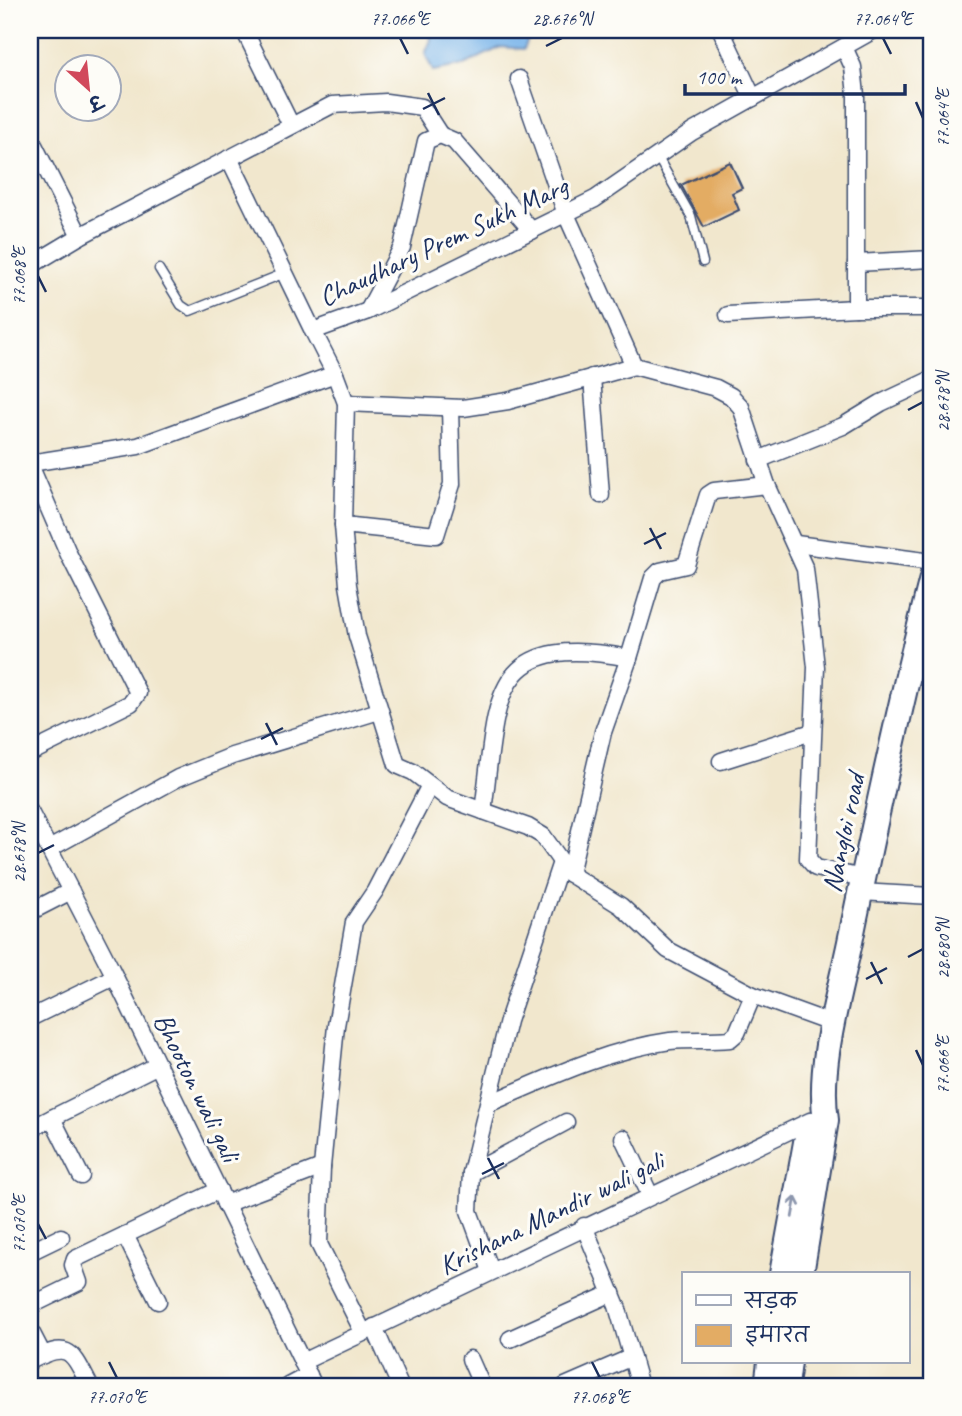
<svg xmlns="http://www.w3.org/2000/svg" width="962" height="1416" font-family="Caveat,'Playpen Sans Deva',sans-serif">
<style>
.water{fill:#78b4ea;stroke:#4a72a4;stroke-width:2}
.building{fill:#e3ac64}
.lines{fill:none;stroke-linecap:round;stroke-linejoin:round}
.service-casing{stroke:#3b4b6f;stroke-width:11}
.minor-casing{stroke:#3b4b6f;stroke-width:19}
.primary-casing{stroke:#3b4b6f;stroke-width:28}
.service{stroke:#fff;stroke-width:8}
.minor{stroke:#fff;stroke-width:16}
.primary{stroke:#fff;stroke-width:24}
.oneway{stroke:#8d97ae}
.ticks{fill:none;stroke:#1b2f5e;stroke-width:2.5}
.labels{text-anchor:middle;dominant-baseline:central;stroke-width:6;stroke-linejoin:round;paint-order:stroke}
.street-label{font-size:28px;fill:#1b2f5e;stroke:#fdfcf7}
.neatline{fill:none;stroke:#1b2f5e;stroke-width:2.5}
.ticks-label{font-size:18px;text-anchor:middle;fill:#1b2f5e}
</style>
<rect width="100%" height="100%" fill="#fdfcf7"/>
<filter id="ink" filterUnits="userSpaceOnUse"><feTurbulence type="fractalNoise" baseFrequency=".0143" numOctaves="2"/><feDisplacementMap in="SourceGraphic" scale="14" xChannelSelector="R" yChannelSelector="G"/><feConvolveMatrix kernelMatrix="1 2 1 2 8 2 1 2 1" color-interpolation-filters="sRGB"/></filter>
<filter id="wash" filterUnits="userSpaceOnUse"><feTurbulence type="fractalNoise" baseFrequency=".00686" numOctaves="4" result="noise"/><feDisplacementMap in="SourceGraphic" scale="28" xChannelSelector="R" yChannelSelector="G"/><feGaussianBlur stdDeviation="1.57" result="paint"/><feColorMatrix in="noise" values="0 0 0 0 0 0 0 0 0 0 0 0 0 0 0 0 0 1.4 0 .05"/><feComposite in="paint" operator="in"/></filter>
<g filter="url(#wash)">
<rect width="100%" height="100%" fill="#f1e7cd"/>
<polygon class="water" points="429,30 532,30 524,49 501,47 464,65 433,71 425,54 431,40"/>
<g id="blocks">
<polygon class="building" points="730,162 742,188 732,193 739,210 704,227 681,185"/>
</g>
</g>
<g filter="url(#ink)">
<use href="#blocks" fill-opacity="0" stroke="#3b4b6f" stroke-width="2"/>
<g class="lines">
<defs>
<g id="service">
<polyline points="657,156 691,216 703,262"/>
<polyline points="159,269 181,305 190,311 285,273"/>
</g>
<g id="minor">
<polyline points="244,30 291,125"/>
<polyline points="721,30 753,98"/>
<polyline points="844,47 853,67 856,95 856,308"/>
<polyline points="519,79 566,214 634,366 716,388 731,396 741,407 767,485 805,569 816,667 808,859 816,868 863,878"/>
<polyline points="30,137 80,236"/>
<polyline points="229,158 313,331"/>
<polyline points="856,263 932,259"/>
<polyline points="30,266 80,236 332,105 386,102 422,107 440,135"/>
<polyline points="368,311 402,247 426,141 440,135 454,141 532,231"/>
<polyline points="728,315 856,308 932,308"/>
<polyline points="335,374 346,403 343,525 348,585 357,636 397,765 413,772 447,798 528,827 543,836 570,874 621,906 668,950 753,995 833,1024"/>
<polyline points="592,377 601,495"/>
<polyline points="346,403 463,408 508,401 634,366"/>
<polyline points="758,460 843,426 881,403 932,379"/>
<polyline points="30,463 138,446 335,374 313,331 368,311 595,199 692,132 874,30"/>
<polyline points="30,465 69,555 138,693 131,703 30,753"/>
<polyline points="343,525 436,535 452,484 450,408"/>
<polyline points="796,544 932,562"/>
<polyline points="629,658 653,578 660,571 686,565 708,495 714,491 767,485"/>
<polyline points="721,761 812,732"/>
<path d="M483,811C498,701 487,630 629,658L603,732L570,874"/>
<polyline points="30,812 111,969 314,1386"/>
<polyline points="49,849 178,778 232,756 379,711"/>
<polyline points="860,892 932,896"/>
<polyline points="30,912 71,891"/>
<polyline points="30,1018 114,977"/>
<path d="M490,1103C548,1078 606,1050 670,1041C690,1039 710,1041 730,1039L737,1033L753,995"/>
<polyline points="52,1118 81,1176"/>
<polyline points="30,1129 158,1065"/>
<polyline points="623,1138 650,1195"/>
<polyline points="471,1173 566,1122"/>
<polyline points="225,1204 322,1167"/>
<polyline points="584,1226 617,1306 640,1386"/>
<polyline points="125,1235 158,1301"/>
<polyline points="30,1252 61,1237"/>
<polyline points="491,1271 469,1211 471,1173 508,1021 561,862"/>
<polyline points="30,1306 79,1282 73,1265 75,1259 219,1190"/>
<polyline points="374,1327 400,1386"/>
<polyline points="30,1330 43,1355"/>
<polyline points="363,1332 319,1244 322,1167 336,1026 354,922 375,891 429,787"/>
<polyline points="510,1339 612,1293"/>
<polyline points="470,1359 482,1386"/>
<path d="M30,1361C70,1341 71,1350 90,1386"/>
<polyline points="302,1362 810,1121 826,1120"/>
<polyline points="288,1386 309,1375"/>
<polyline points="565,1386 632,1357"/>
</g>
<g id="primary">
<polyline points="782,1274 807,1137"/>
<path d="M801,1274L826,1120C817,1066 839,995 850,942C875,820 901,698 932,578"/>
<polyline points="767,1386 770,1362"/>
<polyline points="786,1386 789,1362"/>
</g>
</defs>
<use href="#service" class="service-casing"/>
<use href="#minor" class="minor-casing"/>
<use href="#primary" class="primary-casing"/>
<use href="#service" class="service"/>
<use href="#minor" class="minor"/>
<use href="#primary" class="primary"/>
</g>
<defs><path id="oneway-shaft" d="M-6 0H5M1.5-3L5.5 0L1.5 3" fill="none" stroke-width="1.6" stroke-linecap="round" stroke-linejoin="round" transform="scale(1.75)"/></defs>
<use class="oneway" href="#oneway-shaft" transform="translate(794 1207) rotate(-80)"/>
</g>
<path class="ticks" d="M400,38L408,54M883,38L891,54M546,46L562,38M428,93L439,115M916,102L923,118M423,109L445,98M38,276L46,292M908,410L923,402M650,528L661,549M644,544L666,533M266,723L277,745M261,739L283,728M38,853L54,845M908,957L923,949M871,962L882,984M866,979L887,968M916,1050L923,1065M488,1158L499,1179M482,1174L504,1163M38,1224L46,1239M109,1362L117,1378M592,1362L600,1378"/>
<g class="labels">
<g class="street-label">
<text transform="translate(443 241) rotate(-25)">Chaudhary Prem Sukh Marg</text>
<text transform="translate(843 833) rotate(-78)">Nangloi road</text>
<text transform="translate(197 1087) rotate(64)">Bhooton wali gali</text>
<text transform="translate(551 1213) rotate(-26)">Krishana Mandir wali gali</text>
</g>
</g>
<rect width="962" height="1416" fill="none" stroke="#fdfcf7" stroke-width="77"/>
<rect x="682" y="1272" width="228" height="91" fill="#fdfcf7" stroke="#a3aaba" stroke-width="2"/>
<rect x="696" y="1295" width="35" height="10" fill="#ffffff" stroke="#a3aaba" stroke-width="2"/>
<text x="745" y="1308" font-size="21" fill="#1b2f5e">सड़क</text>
<rect x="696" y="1325" width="35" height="21" fill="#e3ac64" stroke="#a3aaba" stroke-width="2"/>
<text x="745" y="1342" font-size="21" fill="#1b2f5e">इमारत</text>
<g transform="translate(88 88) rotate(153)"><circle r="33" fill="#fdfcf7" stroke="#a3aaba" stroke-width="2"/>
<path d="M0-5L12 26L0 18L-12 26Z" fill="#d1495b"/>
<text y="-10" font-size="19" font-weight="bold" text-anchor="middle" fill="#1b2f5e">उ</text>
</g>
<path d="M685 84v10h220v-10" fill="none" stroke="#1b2f5e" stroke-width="3.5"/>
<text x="696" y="84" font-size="21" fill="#1b2f5e" stroke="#fdfcf7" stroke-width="5" paint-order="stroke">100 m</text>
<rect x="38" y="38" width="885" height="1340" class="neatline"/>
<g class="ticks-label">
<text x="400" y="25">77.066°E</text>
<text x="562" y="25">28.676°N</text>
<text x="883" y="25">77.064°E</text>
<text transform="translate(943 118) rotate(-90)" y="6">77.064°E</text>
<text transform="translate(19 276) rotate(-90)" y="6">77.068°E</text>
<text transform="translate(943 402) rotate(-90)" y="6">28.678°N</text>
<text transform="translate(19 853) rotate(-90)" y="6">28.678°N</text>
<text transform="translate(943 949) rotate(-90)" y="6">28.680°N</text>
<text transform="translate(943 1065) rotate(-90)" y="6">77.066°E</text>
<text transform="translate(19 1224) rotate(-90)" y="6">77.070°E</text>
<text x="117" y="1403">77.070°E</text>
<text x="600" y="1403">77.068°E</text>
</g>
</svg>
